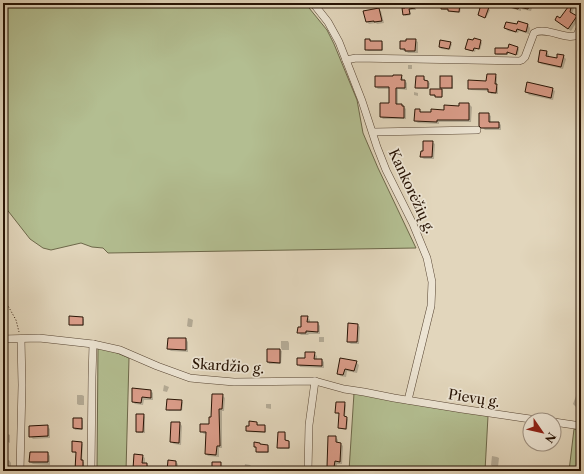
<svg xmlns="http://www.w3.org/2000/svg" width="584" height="474" font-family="'Libre Caslon Text',serif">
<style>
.green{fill:#b3be91;stroke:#6d684a}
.shadow{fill:#0003}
.building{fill:#db9d8a;stroke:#271304}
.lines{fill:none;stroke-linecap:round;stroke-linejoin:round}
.minor-casing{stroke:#564432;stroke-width:8}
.path{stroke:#271304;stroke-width:1;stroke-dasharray:1 2;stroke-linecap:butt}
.minor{stroke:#ece4d3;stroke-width:7}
.labels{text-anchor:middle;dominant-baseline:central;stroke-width:3.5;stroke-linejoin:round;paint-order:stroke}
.street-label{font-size:14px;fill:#271304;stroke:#ece4d3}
</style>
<rect width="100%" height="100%" fill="#e2d6bc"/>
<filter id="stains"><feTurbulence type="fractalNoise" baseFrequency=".005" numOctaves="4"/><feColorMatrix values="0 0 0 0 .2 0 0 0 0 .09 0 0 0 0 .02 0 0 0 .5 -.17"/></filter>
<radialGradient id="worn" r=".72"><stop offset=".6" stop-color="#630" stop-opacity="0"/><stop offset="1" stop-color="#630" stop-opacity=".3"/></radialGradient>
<g class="green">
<polygon points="3,3 305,3 327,30 334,44 357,100 363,133 378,168 416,248 108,253 103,248 92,247 81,243 51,250 43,248 30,239 5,207 3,207"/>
<polygon points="98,348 115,352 129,358 126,471 97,471"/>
<polygon points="354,393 488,416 485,471 349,471"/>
<polygon points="574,429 581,430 581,471 569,471"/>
</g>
<g class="shadow">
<polygon points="405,3 415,3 416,10 410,10 411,15 405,16 404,14 406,9"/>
<polygon points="442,3 451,3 453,5 459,5 461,6 460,13 450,12 449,10 444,10 442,9"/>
<polygon points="481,3 489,3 487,8 490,10 486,18 479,15 481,9"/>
<polygon points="508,3 530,3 533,5 531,11 521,9 521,11 510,8 507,5"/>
<polygon points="563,3 581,3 581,7 575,5 572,14 578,20 571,31 558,22 570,6 565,5"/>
<polygon points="378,9 381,11 384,23 377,24 376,23 369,24 367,22 364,12"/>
<polygon points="518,23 528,25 530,28 529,34 519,31 518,33 508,31 505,28 517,26"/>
<polygon points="370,40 371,41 382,42 383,44 383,51 368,51 366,49"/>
<polygon points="415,40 418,42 418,53 408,53 407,52 404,51 401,49"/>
<polygon points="481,41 482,43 480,50 476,48 475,52 468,50 466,49"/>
<polygon points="450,43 452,44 450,50 441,49 440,47"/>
<polygon points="509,45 518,48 519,49 518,55 508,53 508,55 497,55 496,53 508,49"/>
<polygon points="541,51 547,52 549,55 549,57 557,59 563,56 566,59 563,69 541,64 539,62"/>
<rect x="408" y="65" width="4" height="4"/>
<polygon points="495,75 497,77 497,86 498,88 498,94 491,94 489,91 471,90 469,88 487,82"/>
<polygon points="401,76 403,78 403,81 405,81 407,83 407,90 398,89 398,105 402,105 406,109 406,119 383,119 381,117 390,104 390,89 378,89 376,87"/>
<polygon points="424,77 425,79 425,81 428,82 430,83 429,89 418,89 416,88"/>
<polygon points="452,77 453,79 453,89 442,89 441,88"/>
<polygon points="552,89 555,91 553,100 529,95 526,92"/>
<polygon points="442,90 443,91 442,98 437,98 436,96 432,96 431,95"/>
<polygon points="414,92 418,93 418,96 414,95"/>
<polygon points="460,104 469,104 472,107 471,122 439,122 439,124 418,123 415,121 419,110 422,113 432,113 460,107"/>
<polygon points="488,114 491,116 491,123 499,123 501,125 501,130 485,130 480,125"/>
<polygon points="432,142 435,144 434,159 424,159 421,157"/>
<polygon points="307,317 310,320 310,323 318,323 320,326 320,334 309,334 308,335 301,335 298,332 302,328"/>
<polygon points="82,318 84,319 84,326 72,326 70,324"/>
<polygon points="188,318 191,319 193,320 192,327 189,327 187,326"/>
<polygon points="358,325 360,327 359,344 351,344 348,342"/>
<rect x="319" y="337" width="5" height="5"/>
<polygon points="186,339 188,342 188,352 171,351 168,349"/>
<polygon points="281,341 288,341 289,343 289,350 282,350 281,348"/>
<polygon points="268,350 280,350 282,351 281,364 269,364 268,362"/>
<polygon points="314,353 317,356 317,360 322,360 324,362 324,368 300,367 298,364"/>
<polygon points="356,362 359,365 357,373 347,371 346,377 340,376 338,373"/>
<polygon points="164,385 169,387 167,392 163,391"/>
<polygon points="151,391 153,393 153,400 144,400 143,405 135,404 133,402"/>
<polygon points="77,395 82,395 84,396 84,405 79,405 77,404"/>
<polygon points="222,395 225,398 224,411 222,411 222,448 219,448 219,457 208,456 206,454 207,434 204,434 201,431 210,425 212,418"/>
<polygon points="576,396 581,398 581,408 576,407 573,404"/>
<polygon points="181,401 183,402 182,411 169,411 167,409"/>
<polygon points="344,403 346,405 345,417 348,419 347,430 341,429 339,428 340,414 338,414 336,413"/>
<polygon points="266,404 271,404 271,409 266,408"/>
<polygon points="144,415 145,417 145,433 138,433 137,431"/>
<polygon points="82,419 83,421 83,430 75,430 74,428"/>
<polygon points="180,423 182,426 181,445 174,444 171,442"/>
<polygon points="257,423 258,424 258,426 265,426 266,428 266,433 248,432 247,431 250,427"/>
<polygon points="47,426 50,429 50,438 33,439 30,436"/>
<polygon points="3,433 8,434 10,435 10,443 8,442 7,451 3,451"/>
<polygon points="285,433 286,435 286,441 289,442 290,443 290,449 280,449 278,447"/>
<polygon points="336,437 338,440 338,443 341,444 343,446 342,464 337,464 336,469 330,469 328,467"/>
<polygon points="81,443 83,444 82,461 84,462 84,471 78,471 76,470 77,453 75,453 73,452"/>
<polygon points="260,444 262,445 268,446 269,447 269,453 258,453 257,451 257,449 255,447"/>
<polygon points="48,453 50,456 50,465 33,464 30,462"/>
<polygon points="142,456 145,458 145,464 147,464 149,467 149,471 136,471 134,469"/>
<polygon points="492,456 497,457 499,458 498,467 493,467 491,465"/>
<polygon points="3,460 9,460 11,463 11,471 3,471"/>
<polygon points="176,462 178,464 178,469 179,471 162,471 162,469 168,469"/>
<polygon points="245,464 250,465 252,467 252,471 235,471 235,469 244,470"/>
<polygon points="288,466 295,466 296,467 296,471 289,471 288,470"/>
</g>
<g class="building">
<polygon points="404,3 415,3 415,8 409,9 410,14 403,15 402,8 405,8"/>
<polygon points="441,3 460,4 459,12 448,11 448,9 441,9"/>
<polygon points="479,3 487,3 486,6 489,7 485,18 478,15 480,8 478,7"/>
<polygon points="502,3 530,3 528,9 519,7 518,9 502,5"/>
<polygon points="571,3 572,3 570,12 577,16 568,29 555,20 557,16 560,18"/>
<polygon points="379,8 382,21 374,22 374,21 366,22 363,11"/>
<polygon points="518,21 528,24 526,32 517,29 516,32 504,28 506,22 517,24"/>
<polygon points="474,38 481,40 479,49 474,48 473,51 465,49 468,39 473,40"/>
<polygon points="365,39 370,39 370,41 382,41 382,50 365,50"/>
<polygon points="406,39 416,39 415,51 405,51 405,49 400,49 400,41 406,41"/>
<polygon points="440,40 451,42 449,49 439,47"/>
<polygon points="509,44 518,47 516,55 507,52 507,54 495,54 495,48 508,48"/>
<polygon points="540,50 547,51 546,56 557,58 557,54 564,55 561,67 538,62"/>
<polygon points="487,74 496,74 495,84 497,84 496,93 488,92 488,89 468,89 468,80 486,81"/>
<polygon points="393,75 402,75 401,80 405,80 405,88 396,88 396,104 402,104 402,106 404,106 404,118 380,117 380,103 389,103 389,87 375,87 375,76 393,76"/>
<polygon points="416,76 424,76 424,80 428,81 428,88 415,88"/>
<rect x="440" y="76" width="12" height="12"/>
<polygon points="527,82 553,88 551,98 525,92"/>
<polygon points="430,89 442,89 442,97 435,97 435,95 430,95"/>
<polygon points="459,103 469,103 469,120 437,120 437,122 414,121 415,109 420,109 420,112 431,112 431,109 444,110 444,105 459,106"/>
<polygon points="479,113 489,113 489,122 499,122 499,128 481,128 479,126"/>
<polygon points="423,141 433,141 432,157 420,157 421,151 423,151"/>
<polygon points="69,316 83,317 83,325 69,325"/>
<polygon points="301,316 308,316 307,322 318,322 318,332 306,331 306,333 297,333 298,327 301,327"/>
<polygon points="348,323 358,324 357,342 347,342"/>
<polygon points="168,338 186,338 186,350 167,349"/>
<polygon points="267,349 280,349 280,363 267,362"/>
<polygon points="305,352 315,352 314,359 322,359 322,366 297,365 297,358 305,358"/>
<polygon points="340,358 357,361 354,371 345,369 343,375 337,374"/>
<polygon points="132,388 151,390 151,398 142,397 141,403 132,402"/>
<polygon points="212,394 223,394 222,409 219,409 220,446 217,446 216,455 205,454 206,432 200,432 200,424 209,424 209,417 211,417"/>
<polygon points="167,399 182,400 181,410 166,410"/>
<polygon points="336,402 345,402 344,416 347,417 346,429 338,428 339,413 335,413"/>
<polygon points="136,414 144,414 143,432 136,432"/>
<polygon points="73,418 82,418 82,429 73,428"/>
<polygon points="249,421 257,422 257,425 265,425 265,432 246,431 246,426 249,426"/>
<polygon points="171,422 180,422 179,443 170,442"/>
<polygon points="48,425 48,436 29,437 29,426"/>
<polygon points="278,432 285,432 285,440 289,441 289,448 277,448"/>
<polygon points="328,436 336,436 336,442 341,443 340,462 335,461 334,467 327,467"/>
<polygon points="72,441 82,442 81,460 83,460 83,470 75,470 76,452 72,452"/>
<polygon points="254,442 260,443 260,444 268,445 268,452 256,452 256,447 254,447"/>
<polygon points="30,452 48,452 48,462 29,462"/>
<polygon points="134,454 143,455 142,463 147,463 147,470 133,469"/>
<polygon points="168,460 176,461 176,471 167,471"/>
<polygon points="212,462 221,462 221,467 232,467 231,471 212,471"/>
</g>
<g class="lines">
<defs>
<g id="minor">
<polyline points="313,3 328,22 339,42 362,101 377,147 386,170 413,224 427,258 432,282 431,306 408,400"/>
<path d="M346,60L356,58L519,61L522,60L525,57L534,33C546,26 567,41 577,35L581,26"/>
<polyline points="373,132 477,130"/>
<polyline points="3,339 39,338 93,344 120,350 157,366 190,378 200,379 234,382 315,381 344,389 364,392 394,398 462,409 537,420"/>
<polyline points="554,422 581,426"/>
<polyline points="20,471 22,385 21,339"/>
<polyline points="91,471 92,377 93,344"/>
<polyline points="308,471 309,425 315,381"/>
</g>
</defs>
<use href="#minor" class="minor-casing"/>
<g class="path">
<polyline points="3,209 4,210 3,221"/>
<polyline points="3,244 3,265"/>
<polyline points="3,293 3,297 16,320 19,332"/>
</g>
<use href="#minor" class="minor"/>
</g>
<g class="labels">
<g class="street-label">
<text transform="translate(412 191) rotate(65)">Kankorėžių g.</text>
<text transform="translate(228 366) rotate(4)">Skardžio g.</text>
<text transform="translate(474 398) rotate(9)">Pievų g.</text>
</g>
</g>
<rect width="584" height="474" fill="none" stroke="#e2d6bc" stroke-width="16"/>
<rect x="4" y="4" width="576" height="466" fill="none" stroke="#271304" stroke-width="2"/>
<rect x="8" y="8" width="568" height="458" fill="none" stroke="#271304"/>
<g transform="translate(542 432) rotate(124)"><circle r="19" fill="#ece4d3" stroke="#9d9080"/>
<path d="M0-3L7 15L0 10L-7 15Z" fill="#8f2418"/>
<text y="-6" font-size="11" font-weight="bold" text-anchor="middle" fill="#271304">N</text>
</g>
<rect width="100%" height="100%" filter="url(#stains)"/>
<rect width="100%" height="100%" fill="url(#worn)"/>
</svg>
